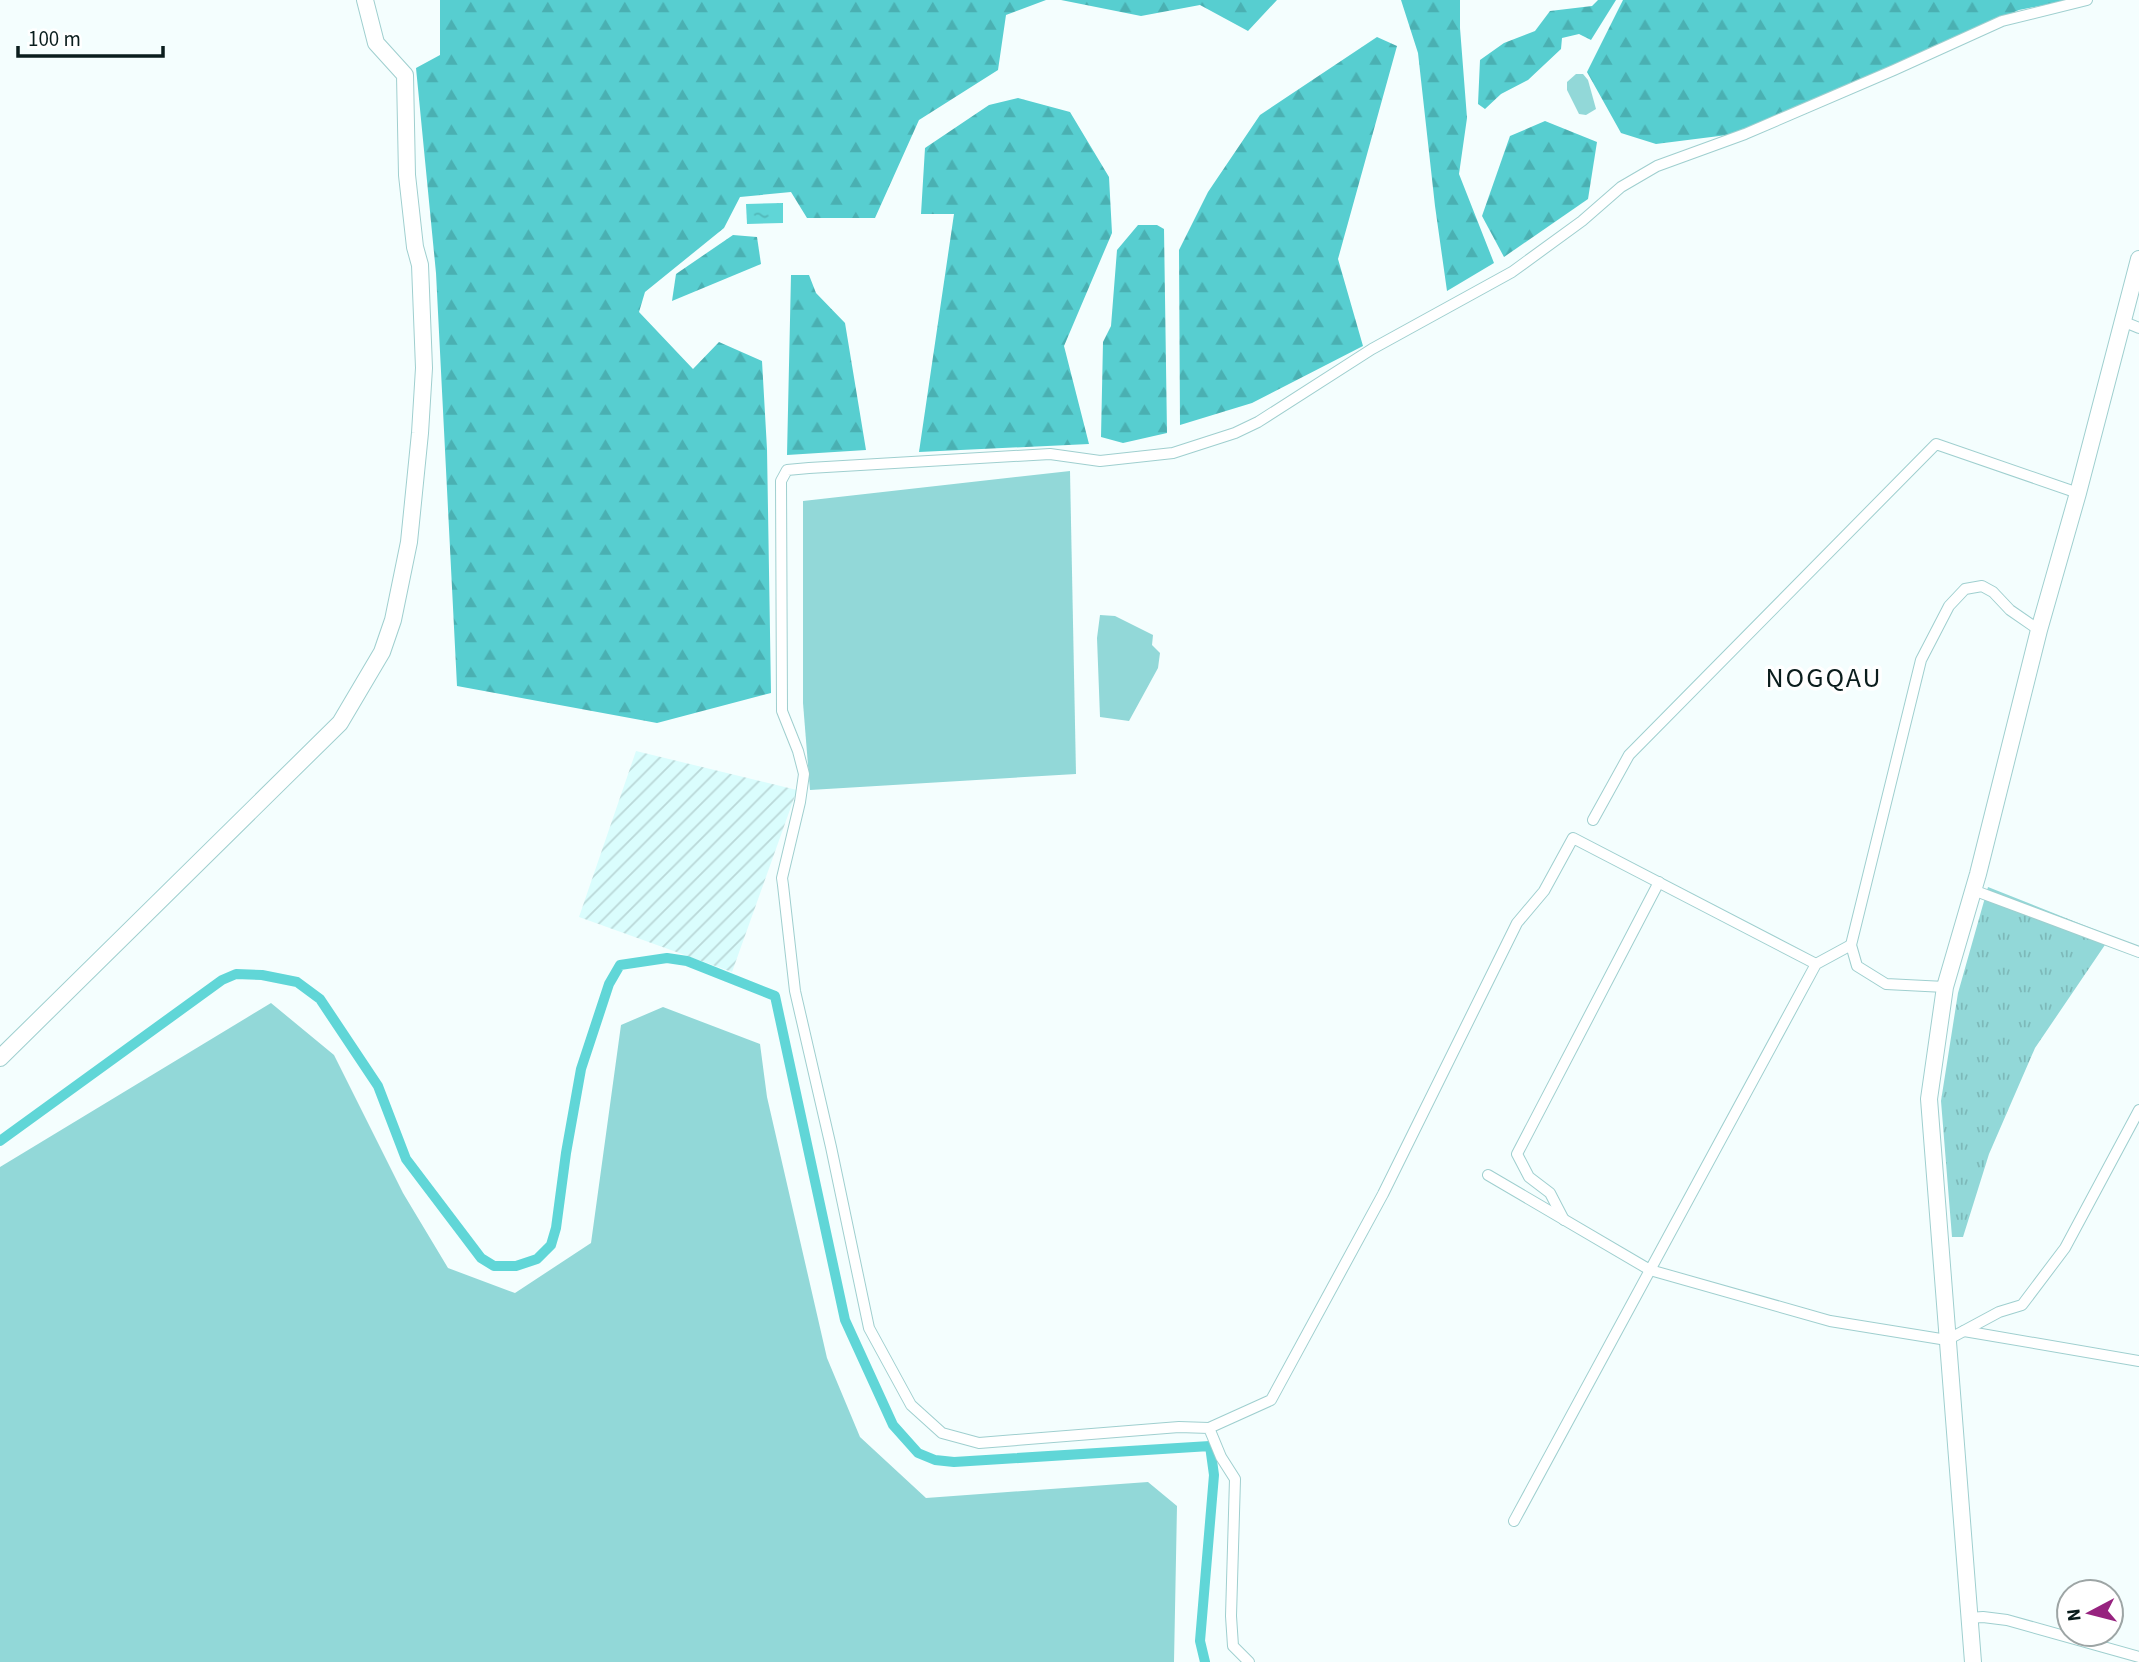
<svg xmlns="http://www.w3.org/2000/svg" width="2139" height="1662" font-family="'Source Sans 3',sans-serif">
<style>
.industrial{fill:url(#industrial-furrows)}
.green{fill:#92d8d8}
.forest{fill:url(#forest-firs)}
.park{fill:url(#park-tufts)}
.water{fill:url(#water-ripples)}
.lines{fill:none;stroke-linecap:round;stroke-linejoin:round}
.canal{stroke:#60d6d7;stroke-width:10}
.street-casing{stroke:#9fcfcf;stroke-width:12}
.secondary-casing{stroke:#9fcfcf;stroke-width:18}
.street{stroke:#fff;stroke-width:10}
.secondary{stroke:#fff;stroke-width:16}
.labels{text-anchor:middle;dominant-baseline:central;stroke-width:7;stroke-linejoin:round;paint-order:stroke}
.quarter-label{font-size:28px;letter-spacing:2px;fill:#0a1d1d;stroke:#fff}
</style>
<defs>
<pattern id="industrial-furrows" width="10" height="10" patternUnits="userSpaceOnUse" patternTransform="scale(1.75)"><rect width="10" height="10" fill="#dafdfd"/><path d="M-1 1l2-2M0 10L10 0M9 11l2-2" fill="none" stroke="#bad8d8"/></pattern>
<pattern id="forest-firs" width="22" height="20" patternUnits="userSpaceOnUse" patternTransform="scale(1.75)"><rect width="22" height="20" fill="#57ced0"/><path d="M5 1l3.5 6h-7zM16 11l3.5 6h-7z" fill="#4ab0b2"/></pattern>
<pattern id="park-tufts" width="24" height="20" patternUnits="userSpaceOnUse" patternTransform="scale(1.75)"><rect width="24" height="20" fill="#92d8d8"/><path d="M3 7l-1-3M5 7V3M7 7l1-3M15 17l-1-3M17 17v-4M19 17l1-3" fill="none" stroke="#7db9b9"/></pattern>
<pattern id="water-ripples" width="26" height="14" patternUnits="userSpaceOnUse" patternTransform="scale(1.75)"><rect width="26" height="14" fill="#60d6d7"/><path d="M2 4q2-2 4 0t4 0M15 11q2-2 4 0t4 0" fill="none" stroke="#52b7b8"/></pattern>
</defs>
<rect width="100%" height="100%" fill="#f4fefe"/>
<polygon class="industrial" points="636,751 797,790 732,972 579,917"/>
<g class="green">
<polygon points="1576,74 1583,74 1588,80 1596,109 1586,115 1579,114 1567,90 1567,82"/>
<polygon points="1070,471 1076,774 810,790 803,703 803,501"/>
<polygon points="1100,615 1115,616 1153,635 1152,645 1160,653 1158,668 1129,721 1100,717 1097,638"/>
<polygon points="271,1003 334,1055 403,1193 448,1268 515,1293 591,1243 621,1025 663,1007 760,1044 767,1097 827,1358 860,1437 926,1498 1148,1482 1177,1506 1174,1662 0,1662 0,1167"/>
</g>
<g class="forest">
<polygon points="440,0 1046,0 1006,15 998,70 919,120 875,218 807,218 791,192 740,197 724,228 645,292 639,312 693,369 719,342 762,361 767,449 771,693 657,723 457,686 436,273 416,68 440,55"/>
<polygon points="1061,0 1277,0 1248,31 1200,5 1141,16"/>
<polygon points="1401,0 1460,0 1460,28 1467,118 1459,174 1494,263 1447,291 1435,206 1418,53"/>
<polygon points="1598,0 1616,0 1591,40 1579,34 1562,38 1561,49 1528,80 1501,94 1485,109 1478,104 1480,60 1504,43 1535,31 1550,11 1592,6"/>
<polygon points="1623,0 2070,0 2019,10 1735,134 1656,144 1621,133 1587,72"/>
<polygon points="1377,37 1397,46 1338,259 1363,346 1252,403 1180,425 1179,250 1208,192 1260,115"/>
<polygon points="1018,98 1070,112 1109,177 1112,233 1064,346 1089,444 919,452 954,214 921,214 925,148 989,105"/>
<polygon points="1545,121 1597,142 1588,199 1504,257 1482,216 1510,136"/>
<polygon points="1138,225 1157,225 1164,229 1167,433 1123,443 1101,437 1103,342 1111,326 1117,250"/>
<polygon points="733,235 757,237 761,264 672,301 676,274"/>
<polygon points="791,275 809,275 816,293 845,323 866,450 787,455"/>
</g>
<polygon class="park" points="1988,887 2111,936 2035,1048 1989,1154 1963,1237 1952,1237 1941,1101 1958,993"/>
<polygon class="water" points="783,203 783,223 747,224 746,204"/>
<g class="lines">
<polyline class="canal" points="0,1141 222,980 236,974 262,975 297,982 320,999 378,1086 406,1159 481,1258 494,1266 516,1266 537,1259 551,1245 556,1228 566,1153 581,1069 609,984 620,965 667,958 687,961 775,996 845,1320 893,1425 918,1453 935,1460 954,1462 1210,1446 1214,1475 1200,1641 1205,1662"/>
<defs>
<g id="street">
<polyline points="2122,321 2139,328"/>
<polyline points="1593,820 1629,755 1936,444 2078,493"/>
<polyline points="1973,890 2139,952"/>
<polyline points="1945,987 1886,984 1857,966 1851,945 1921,660 1949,606 1965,589 1982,586 1993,592 2010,610 2039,630"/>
<polyline points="1488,1175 1650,1270 1830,1321 1947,1340 1999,1312 2022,1305 2065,1248 2139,1110"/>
<polyline points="1564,1220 1550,1193 1529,1177 1517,1154 1659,882"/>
<polyline points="1964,1331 2139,1361"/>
<polyline points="1209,1428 1271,1400 1383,1194 1517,923 1544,891 1573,838 1816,964"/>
<polyline points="1514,1521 1816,964 1851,945"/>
<polyline points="1969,1618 1983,1617 2007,1620 2139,1657"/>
<polyline points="1249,1662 1233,1646 1231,1616 1235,1479 1221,1457 1209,1428 1179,1427 979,1443 942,1433 911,1405 869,1328 831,1147 795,991 783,885 782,878 800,802 804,774 798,751 782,711 781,481 787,470 809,468 1050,454 1100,461 1173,453 1235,433 1258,422 1372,349 1512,272 1582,221 1621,187 1657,166 1745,134 1894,70 2002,21 2087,0"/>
</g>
<g id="secondary">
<polyline points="0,1058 340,723 382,652 393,620 409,542 420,433 424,368 420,265 415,247 407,175 405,75 376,43 365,0"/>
<polyline points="1973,1662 1929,1099 1945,987 1978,874 2039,630 2078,493 2139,259"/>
</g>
</defs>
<use href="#street" class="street-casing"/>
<use href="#secondary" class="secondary-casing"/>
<use href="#street" class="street"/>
<use href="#secondary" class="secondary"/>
</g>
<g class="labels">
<g class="quarter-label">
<text x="1824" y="678">NOGQAU</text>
</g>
</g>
<g transform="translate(2090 1613) rotate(263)"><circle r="33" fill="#ffffff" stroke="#9da5a5" stroke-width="2"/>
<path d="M0-5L12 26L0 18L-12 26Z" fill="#97237f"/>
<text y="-10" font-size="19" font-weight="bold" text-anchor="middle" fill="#0a1d1d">N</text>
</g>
<path d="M18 46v10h145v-10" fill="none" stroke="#0a1d1d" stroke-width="3.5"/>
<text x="28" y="46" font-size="21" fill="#0a1d1d" stroke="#ffffff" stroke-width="5" paint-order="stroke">100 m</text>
</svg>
